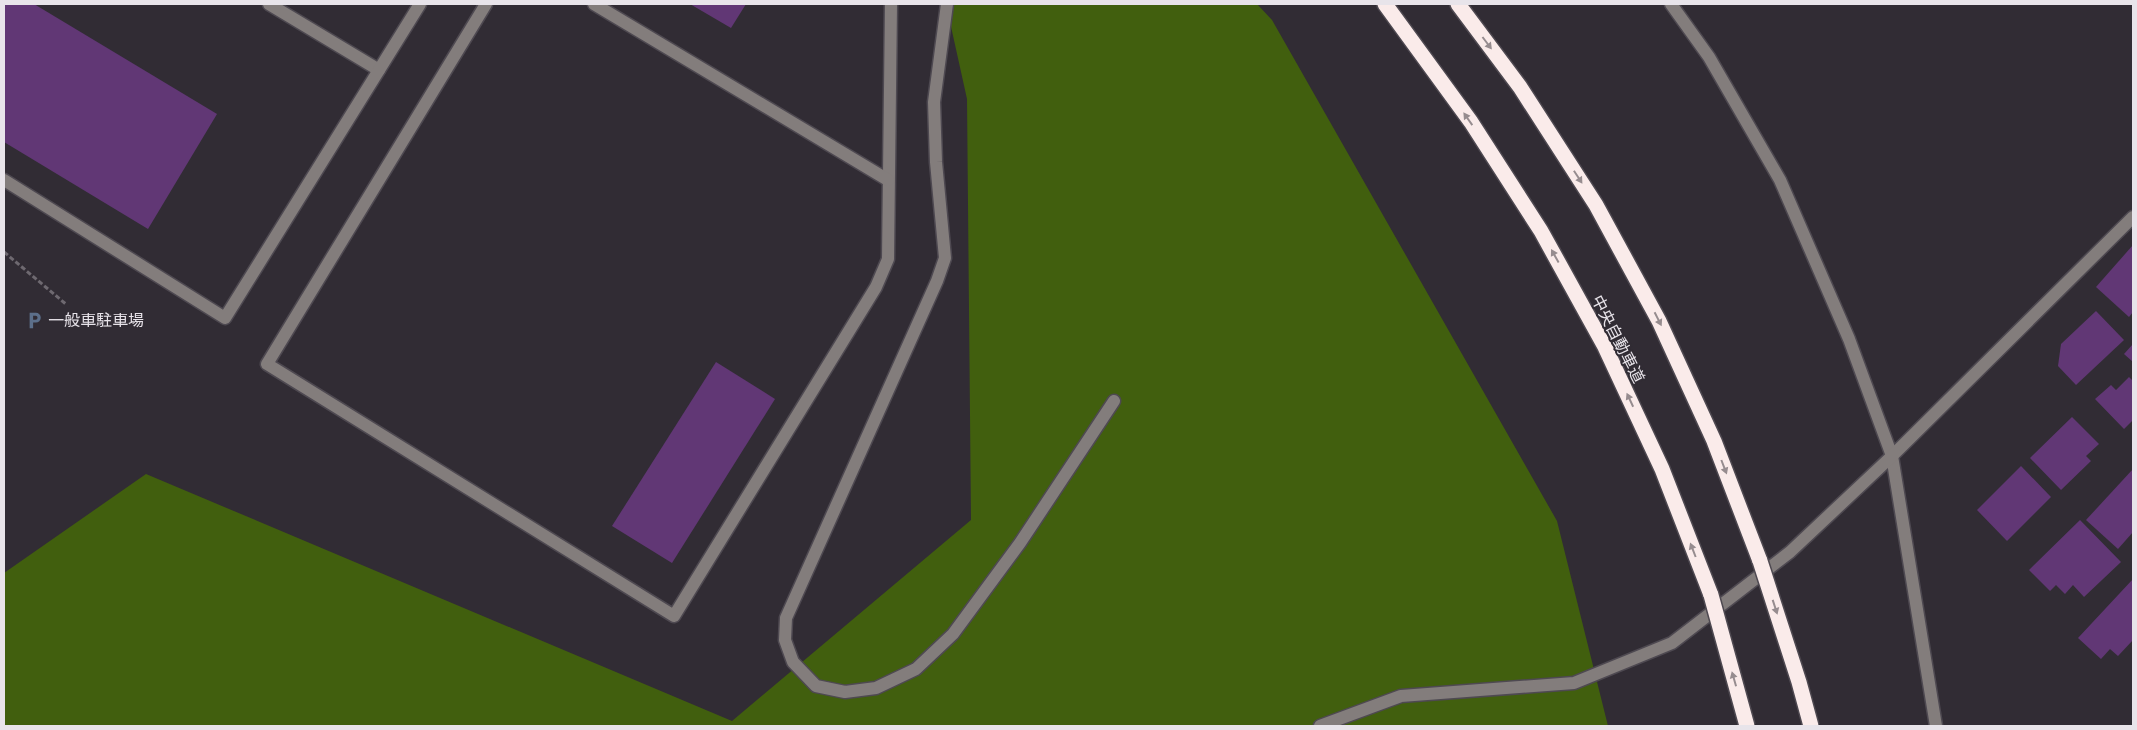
<svg xmlns="http://www.w3.org/2000/svg" width="2137" height="730" font-family="'Times New Roman','Noto Sans JP',serif">
<style>
.forest{fill:#415f0e}
.building{fill:#613775}
.lines{fill:none;stroke-linecap:round;stroke-linejoin:round}
.minor-casing{stroke:#4e4951;stroke-width:15}
.highway-casing{stroke:#4e4951;stroke-width:18}
.path{stroke:#6e6970;stroke-width:3;stroke-dasharray:5 2.5;stroke-linecap:butt}
.minor{stroke:#837d7c;stroke-width:12}
.highway{stroke:#faebea;stroke-width:15}
.highway-bridge-casing{stroke:#4e4951;stroke-width:18;stroke-linecap:butt}
.highway-bridge{stroke:#faebea;stroke-width:15}
.oneway{fill:#968c8f}
.labels{text-anchor:middle;dominant-baseline:central;stroke-width:4;stroke-linejoin:round;paint-order:stroke}
.poi-label{font-size:16px;fill:#e8e4ea;stroke:#312c34;text-anchor:start}
.street-label{font-size:16px;fill:#e8e4ea;stroke:#312c34}
</style>
<rect width="100%" height="100%" fill="#312c34"/>
<polygon class="forest" points="946,4 1257,4 1272,20 1557,521 1608,726 4,726 4,573 146,474 732,721 971,520 967,99"/>
<g class="building">
<polygon points="4,4 34,4 217,114 148,229 4,142"/>
<polygon points="690,4 746,4 731,28"/>
<polygon points="2133,245 2133,312 2129,317 2096,287"/>
<polygon points="2096,311 2124,340 2076,385 2058,366 2061,344"/>
<polygon points="2133,344 2133,362 2124,354"/>
<polygon points="716,362 775,399 672,563 612,526"/>
<polygon points="2129,377 2133,381 2133,420 2124,429 2095,399 2111,385 2116,390"/>
<polygon points="2072,417 2099,444 2086,456 2091,461 2061,490 2030,458"/>
<polygon points="2021,466 2051,497 2007,541 1977,510"/>
<polygon points="2133,469 2133,532 2118,549 2086,520"/>
<polygon points="2080,520 2121,562 2084,597 2073,585 2065,594 2056,585 2050,591 2029,570"/>
<polygon points="2133,579 2133,640 2118,656 2110,649 2101,659 2078,638"/>
</g>
<g class="lines">
<defs>
<g id="minor">
<polyline points="269,4 379,70"/>
<polyline points="486,4 267,364 674,616 876,287 888,259 891,4"/>
<polyline points="594,4 888,180"/>
<polyline points="947,4 934,102 936,162 945,258 937,281 786,618 785,640 793,662 816,686 845,692 876,688 916,669 953,634 1020,543 1114,401"/>
<polyline points="1671,4 1709,57 1780,180 1849,339 1892,456 1936,726"/>
<polyline points="4,180 225,318 420,4"/>
<polyline points="1320,726 1401,696 1574,683 1672,643 1790,552 1892,456 2133,217"/>
</g>
<g id="highway">
<polyline points="1385,4 1471,122 1541,231 1605,347 1662,469 1711,595"/>
<polyline points="1458,4 1520,87 1596,205 1659,321 1714,441 1760,561"/>
</g>
</defs>
<use href="#minor" class="minor-casing"/>
<use href="#highway" class="highway-casing"/>
<polyline class="path" points="4,252 67,305"/>
<use href="#minor" class="minor"/>
<use href="#highway" class="highway"/>
<defs>
<g id="highway-bridge">
<polyline points="1760,561 1799,682 1811,726"/>
<polyline points="1711,595 1747,726"/>
</g>
</defs>
<use href="#highway-bridge" class="highway-bridge-casing"/>
<use href="#highway-bridge" class="highway-bridge"/>
</g>
<defs><path id="oneway-solid" d="M-6-.8H1V-3.2L6.5 0L1 3.2V.8H-6Z" transform="scale(1.25)"/></defs>
<g class="oneway">
<use href="#oneway-solid" transform="translate(1487 43) rotate(53)"/>
<use href="#oneway-solid" transform="translate(1468 119) rotate(-125)"/>
<use href="#oneway-solid" transform="translate(1578 177) rotate(57)"/>
<use href="#oneway-solid" transform="translate(1555 256) rotate(-119)"/>
<use href="#oneway-solid" transform="translate(1658 319) rotate(63)"/>
<use href="#oneway-solid" transform="translate(1630 400) rotate(-115)"/>
<use href="#oneway-solid" transform="translate(1724 467) rotate(69)"/>
<use href="#oneway-solid" transform="translate(1693 550) rotate(-111)"/>
<use href="#oneway-solid" transform="translate(1775 607) rotate(72)"/>
<use href="#oneway-solid" transform="translate(1734 679) rotate(-106)"/>
</g>
<defs>
<symbol id="parking-bare" viewBox="-9 -9 18 18"><path d="M-3.5-5.5H1a3.5 3.5 0 0 1 0 7H-1V5.5H-3.5ZM-1-3.4V-.6H.8a1.4 1.4 0 0 0 0-2.8Z" fill="#5c6f8a" stroke="#312c34" stroke-width="2.5" paint-order="stroke"/></symbol>
</defs>
<g fill-rule="evenodd">
<use href="#parking-bare" x="22" y="308" width="25" height="25"/>
</g>
<g class="labels">
<g class="poi-label">
<text x="48" y="320">一般車駐車場</text>
</g>
<g class="street-label">
<text transform="translate(1618 339) rotate(63)">中央自動車道</text>
</g>
</g>
<rect width="2137" height="730" fill="none" stroke="#e8e4ea" stroke-width="10"/>
</svg>
